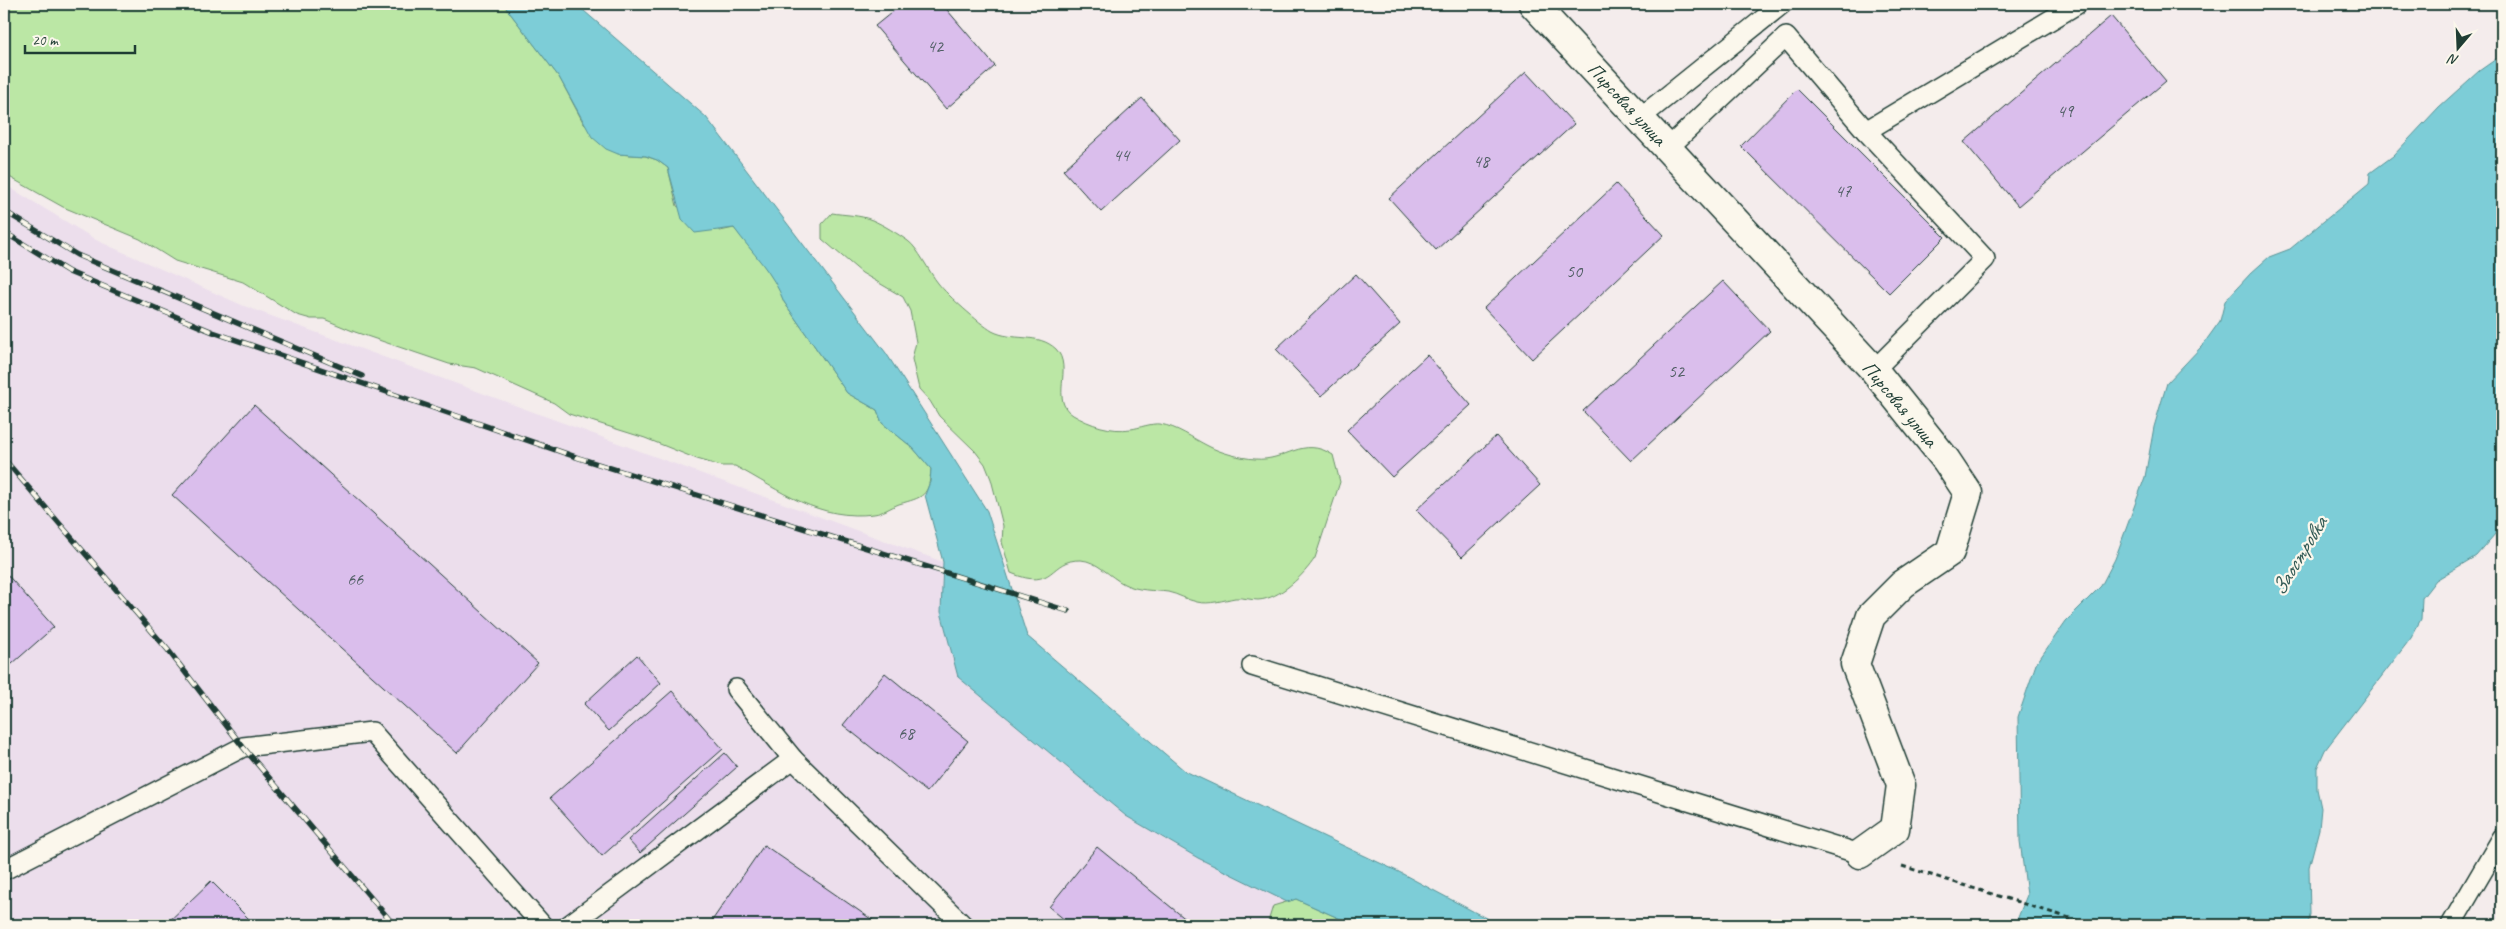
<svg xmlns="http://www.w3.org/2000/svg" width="2506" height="929" font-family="Caveat,sans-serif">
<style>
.built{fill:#ecdeec}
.green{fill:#bbe7a5;stroke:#6d926c}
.water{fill:#7dcdd7;stroke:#579396}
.building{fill:#dabeec;stroke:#1f3d34}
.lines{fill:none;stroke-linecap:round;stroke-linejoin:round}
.service-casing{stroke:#1f3d34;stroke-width:22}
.minor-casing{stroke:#1f3d34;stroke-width:31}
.path{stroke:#1f3d34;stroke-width:3;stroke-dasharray:5 4;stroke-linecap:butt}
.service{stroke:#fbf7ec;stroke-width:19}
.minor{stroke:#fbf7ec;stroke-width:28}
.rail-casing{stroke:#1f3d34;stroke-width:5.5}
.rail{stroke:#fbf7ec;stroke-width:4;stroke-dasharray:11;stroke-linecap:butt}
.labels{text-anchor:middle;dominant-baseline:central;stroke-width:4.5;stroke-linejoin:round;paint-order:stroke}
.number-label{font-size:18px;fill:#4e5d62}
.street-label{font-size:20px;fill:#1f3d34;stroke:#fbf7ec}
.water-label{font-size:21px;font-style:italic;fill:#325a55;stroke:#fbf7ec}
</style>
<rect width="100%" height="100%" fill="#f4ecec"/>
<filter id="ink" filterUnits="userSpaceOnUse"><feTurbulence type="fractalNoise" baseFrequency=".02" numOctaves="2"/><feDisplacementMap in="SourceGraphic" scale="10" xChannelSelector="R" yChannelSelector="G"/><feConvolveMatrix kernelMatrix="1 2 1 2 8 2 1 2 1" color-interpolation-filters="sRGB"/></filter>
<g filter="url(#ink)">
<polygon class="built" points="4,184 98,241 244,306 943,562 941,612 958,677 1126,816 1198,858 1287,901 1296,899 1354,925 4,925"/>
<g class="green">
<path d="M4,4H503L559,77L584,124L618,154L645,156L657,160L668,168L677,206L720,231L734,228L762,262L779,288L784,302L847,393L877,410L882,423L913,448L931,469C929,497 923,497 899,504C891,507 883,513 874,514C819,521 781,491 735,466H721L697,459L645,438L569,414L554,403L476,368L449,364L355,332L324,319H311L297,315L243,282L175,261L140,239L63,207L4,174Z"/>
<path d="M832,213C844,215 861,215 872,220C884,225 898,234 908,241C918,248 929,272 938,283C948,296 979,323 992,331C1013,342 1038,332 1056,349C1074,368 1049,400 1073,415C1090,425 1111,432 1131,429C1139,428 1151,423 1160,424C1178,427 1192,438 1208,446C1221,453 1241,458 1255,459C1286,462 1302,435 1333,455L1340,482L1315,558C1304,575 1280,599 1258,600C1250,600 1243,597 1235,598C1224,600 1209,605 1197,602C1187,600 1178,594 1168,592C1153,590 1138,591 1124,584C1110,577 1097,561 1081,560C1048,559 1056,592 1011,573L1002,542L1003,526L999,510L991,479L985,464L975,451L939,416L930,401L919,389L912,359L916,342L910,311L903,297L862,273L822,239V224Z"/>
<polygon points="1296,899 1354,925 1267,925 1273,906"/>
</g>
<g class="water">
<path d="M503,4H576L706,117L886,353L987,511L1027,636L1185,771L1399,872L1499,925H1354L1296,899L1287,902L1198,858L1126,816L958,677L941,612L943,562L925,495L930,482L931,469L913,448L882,423L877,410L847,393L784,302C773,272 752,253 734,228L695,233L682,219L668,168L657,160L646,156L618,154L606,149L592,137L559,77Z"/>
<polygon points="2502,51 2502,526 2476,556 2436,580 2422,598 2421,619 2411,638 2325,750 2317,768 2317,789 2321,808 2319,829 2309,867 2310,915 2308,925 2015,925 2027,895 2020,841 2018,717 2036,664 2066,621 2101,586 2115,559 2145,477 2154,427 2167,383 2202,346 2220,321 2225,301 2251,273 2269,257 2290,249 2369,184 2370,173 2393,156 2439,107 2479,71 2499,57"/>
</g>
<g class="building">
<polygon points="902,4 942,4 995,66 946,109 875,26"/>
<polygon points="2111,16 2166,81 2018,206 1964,142"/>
<polygon points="1526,72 1574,124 1436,250 1389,198"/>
<polygon points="1797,89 1945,237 1889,293 1741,146"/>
<polygon points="1142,98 1180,140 1101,212 1063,170"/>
<polygon points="1616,184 1664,235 1532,359 1484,308"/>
<polygon points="1356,274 1400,324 1321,396 1276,349"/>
<polygon points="1723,281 1770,331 1631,461 1583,411"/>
<polygon points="1427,355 1471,405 1392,477 1347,430"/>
<polygon points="254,405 538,663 457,753 172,495"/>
<polygon points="1496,436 1540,485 1462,557 1416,510"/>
<polygon points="4,571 54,627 4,671"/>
<polygon points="637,655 661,683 609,731 584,704"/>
<polygon points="885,673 968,741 927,792 843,725"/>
<polygon points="672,691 723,749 602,856 550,798"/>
<polygon points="725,753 737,767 640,853 628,840"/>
<polygon points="764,845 868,917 880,925 709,925"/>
<polygon points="1097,847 1193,925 1071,925 1049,907"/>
<polygon points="211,881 255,925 165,925"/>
</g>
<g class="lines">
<defs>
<g id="service">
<polyline points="1640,118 1782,4"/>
<polyline points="1866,131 2077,4"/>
<polyline points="1668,148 1786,37 1866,131 1985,259 1874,370"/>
<polyline points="1252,666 1860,854"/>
<polyline points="736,689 793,759 963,925"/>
<polyline points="4,870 243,747 372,732 542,925"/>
<polyline points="569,925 793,759"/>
<polyline points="2451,925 2502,838"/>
</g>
<polyline id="minor" points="1533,4 1874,370 1946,460 1968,493 1950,552 1903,584 1871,616 1855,664 1901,785 1895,829 1860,854"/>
</defs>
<use href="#service" class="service-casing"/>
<use href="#minor" class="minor-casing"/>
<polyline class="path" points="1902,866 2092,925"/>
<use href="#service" class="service"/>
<use href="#minor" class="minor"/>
<defs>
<g id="rail">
<polyline points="4,211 77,255 362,376"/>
<polyline points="4,232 69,272 213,332 579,458 1068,611"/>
<polyline points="4,459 168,650 243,747 394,925"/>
</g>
</defs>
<use href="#rail" class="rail-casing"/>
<use href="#rail" class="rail"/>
</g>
</g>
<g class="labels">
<g class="number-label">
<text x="935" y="46">42</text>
<text x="2065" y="111">49</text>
<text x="1121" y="155">44</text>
<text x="1481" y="161">48</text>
<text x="1843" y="191">47</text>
<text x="1574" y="271">50</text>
<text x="1676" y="371">52</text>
<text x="355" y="579">66</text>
<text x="906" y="733">68</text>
</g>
<g class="street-label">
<text transform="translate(1627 104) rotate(47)">Пирсовая улица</text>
<text transform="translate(1900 404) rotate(50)">Пирсовая улица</text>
</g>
<g class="water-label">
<text transform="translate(2299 556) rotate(-59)">Заостровка</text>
</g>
</g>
<rect width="2506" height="929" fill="none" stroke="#fbf7ec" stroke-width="20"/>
<rect x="10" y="10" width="2486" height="909" fill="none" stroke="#1f3d34" stroke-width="2" filter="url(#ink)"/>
<g transform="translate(2458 48) rotate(199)" stroke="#fbf7ec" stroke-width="4" paint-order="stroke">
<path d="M0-4L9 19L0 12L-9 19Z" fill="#1f3d34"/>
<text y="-8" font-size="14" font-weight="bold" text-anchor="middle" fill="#1f3d34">N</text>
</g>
<path d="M25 45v8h110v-8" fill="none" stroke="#1f3d34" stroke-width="2.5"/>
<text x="32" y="45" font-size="15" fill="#1f3d34" stroke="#fbf7ec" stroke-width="4" paint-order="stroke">20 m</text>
</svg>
